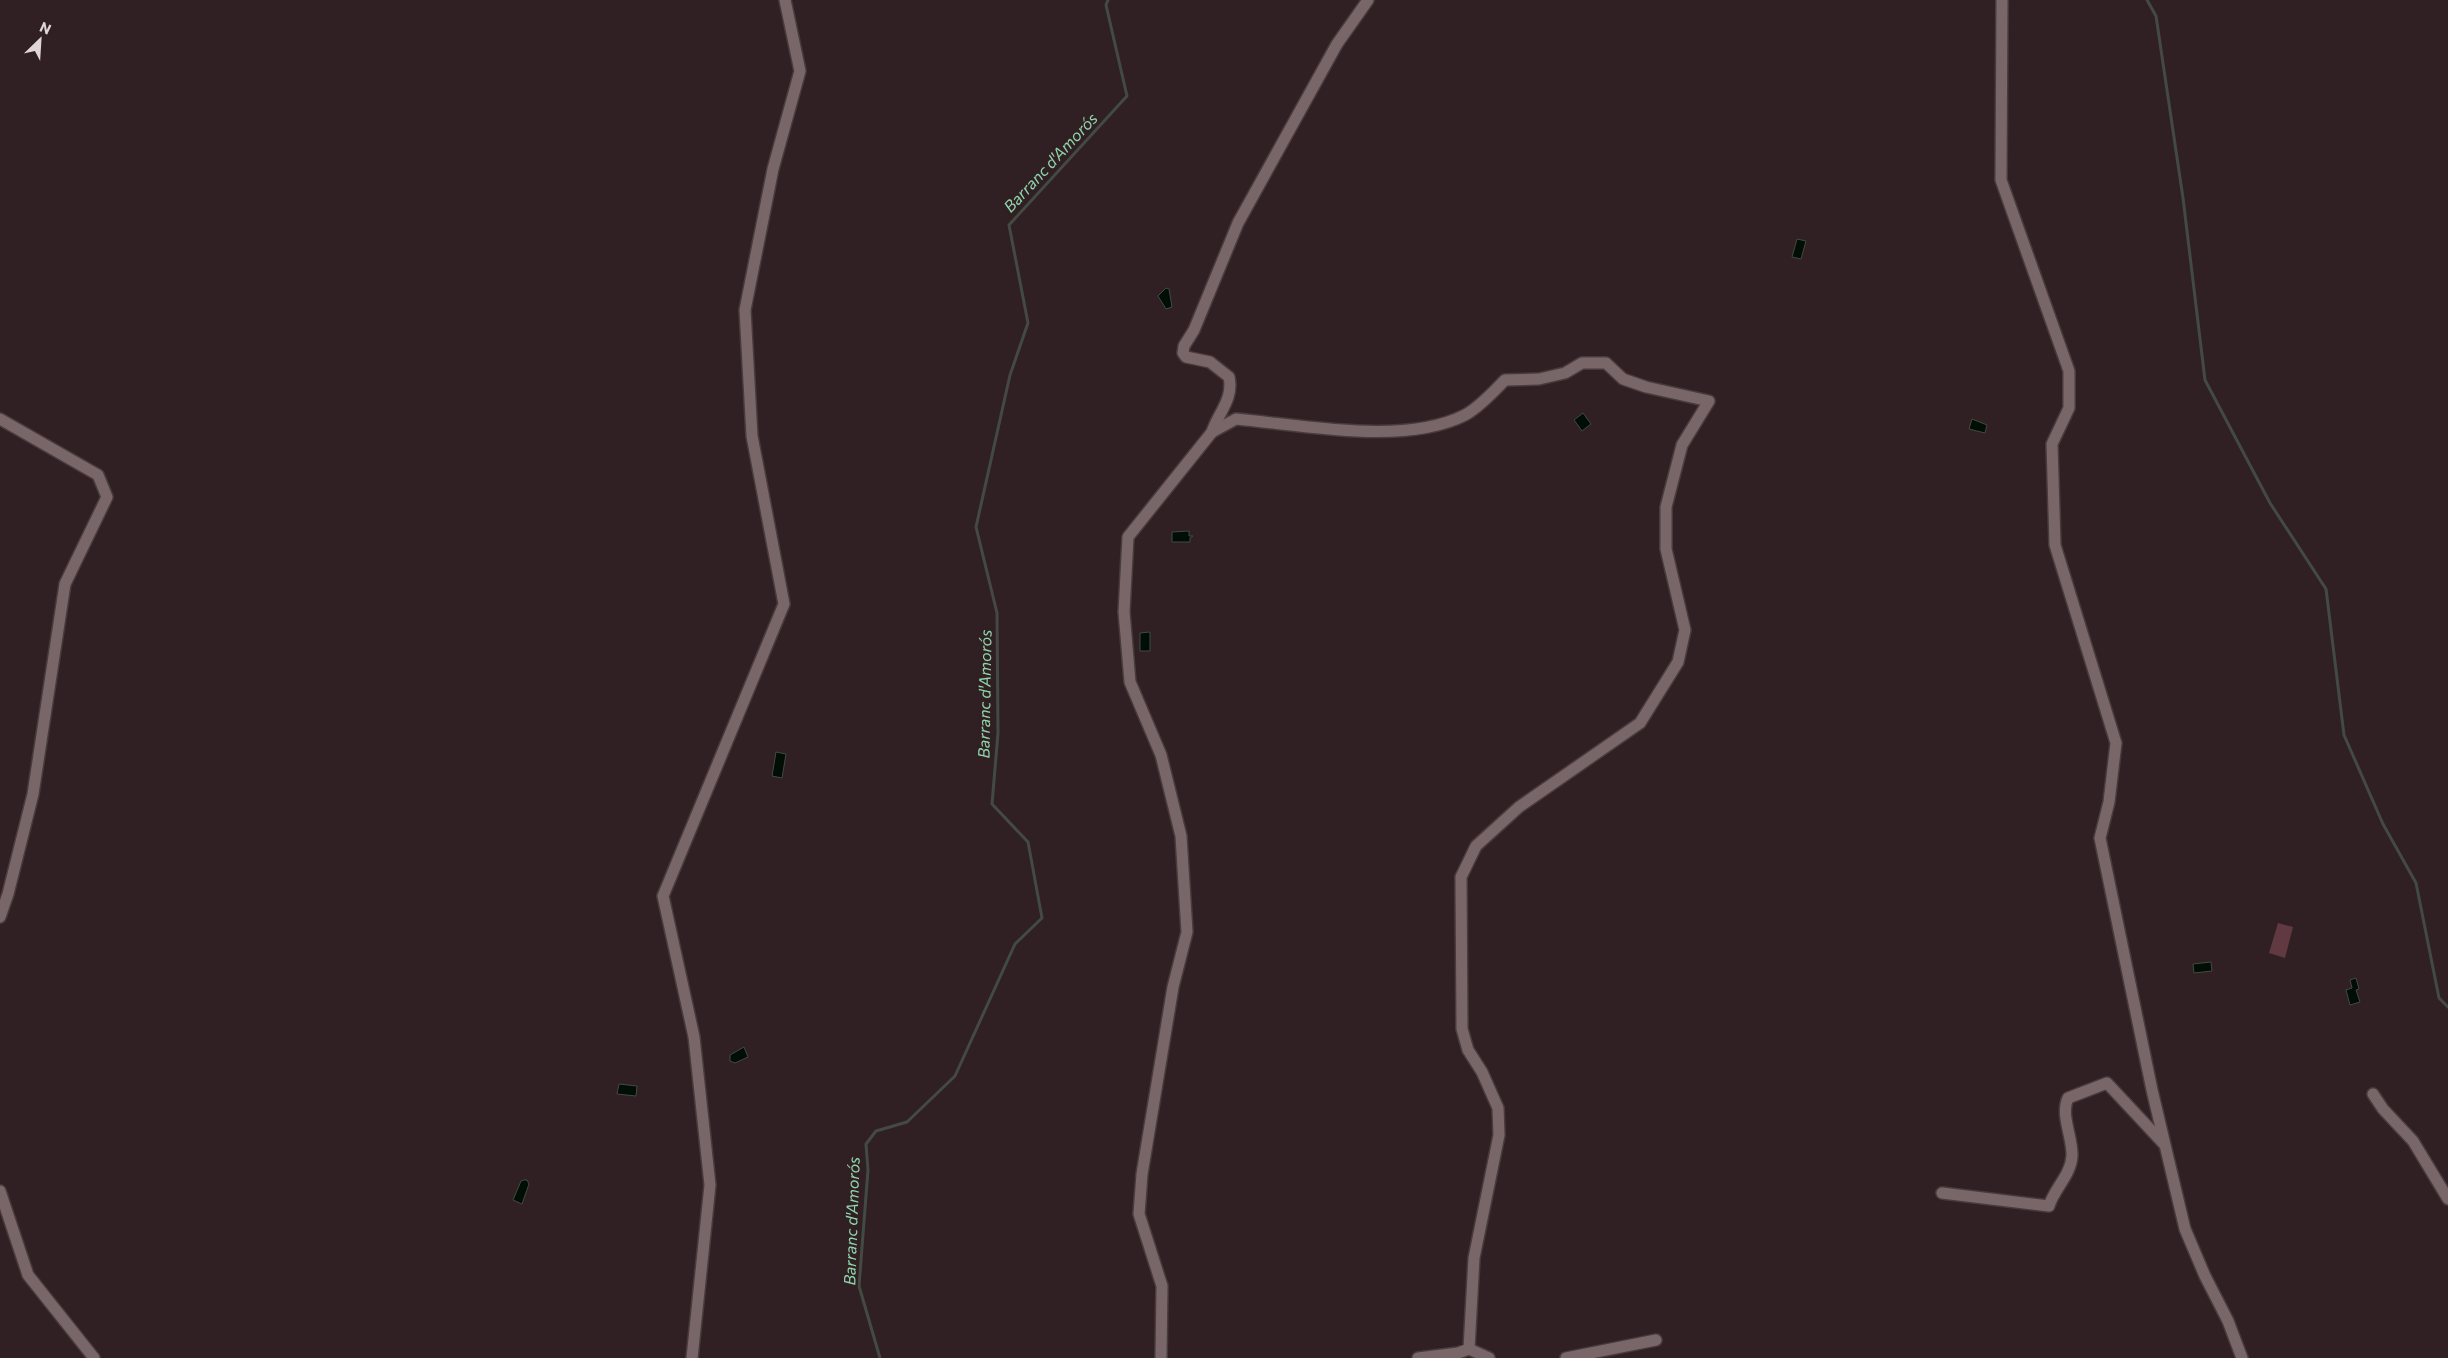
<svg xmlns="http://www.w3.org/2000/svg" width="2448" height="1358" font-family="Commissioner,sans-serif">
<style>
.green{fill:#603941}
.water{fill:#000e05;stroke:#434a44}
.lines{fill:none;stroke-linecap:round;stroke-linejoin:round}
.stream{stroke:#434a44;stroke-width:3}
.minor-casing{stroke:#473b3d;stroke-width:14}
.minor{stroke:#796669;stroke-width:11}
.labels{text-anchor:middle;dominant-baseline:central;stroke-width:5;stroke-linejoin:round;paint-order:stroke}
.water-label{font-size:16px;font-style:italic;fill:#90d5ac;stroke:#302023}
</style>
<rect width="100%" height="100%" fill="#302023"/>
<polygon class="green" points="2278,923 2293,927 2285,958 2269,953"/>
<g class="water">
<polygon points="1797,239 1806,241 1801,259 1792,257"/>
<polygon points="1166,288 1169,289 1172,307 1166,309 1158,296"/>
<polygon points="1583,413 1591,424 1582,431 1574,420"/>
<polygon points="1972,419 1987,425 1985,433 1969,429"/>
<polygon points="1189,531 1189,536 1193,536 1190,538 1190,542 1172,542 1172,532"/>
<polygon points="1150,632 1150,651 1140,651 1140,633"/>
<polygon points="776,752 786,754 782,778 772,776"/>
<polygon points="2211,962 2212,971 2194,973 2193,964"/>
<polygon points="2356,978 2359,989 2356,990 2360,1002 2350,1005 2346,990 2352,988 2350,980"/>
<polygon points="744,1047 748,1057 735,1063 730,1061 730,1055"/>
<polygon points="619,1084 637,1086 636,1096 617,1094"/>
<polygon points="524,1180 527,1180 529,1184 522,1204 513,1200 521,1181"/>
</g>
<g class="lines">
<g class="stream">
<polyline points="2147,0 2156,16 2183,198 2205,380 2270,503 2326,589 2344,735 2383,824 2416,883 2439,998 2448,1007"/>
<polyline points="880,1358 859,1286 868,1170 866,1144 876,1131 907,1122 955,1076 1015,944 1042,918 1028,842 992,804 998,733 997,613 976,527 1010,375 1028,323 1009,225 1127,96 1106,5 1108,0"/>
</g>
<defs>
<g id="minor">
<polyline points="2002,0 2001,180 2069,371 2069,408 2052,444 2055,545 2116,743 2109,802 2100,838 2152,1090 2185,1229 2205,1276 2228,1321 2242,1358"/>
<polyline points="0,419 98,475 107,497 65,584 33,794 8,894 0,917"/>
<path d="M1212,432C1218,413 1234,399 1229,377L1210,362L1186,357L1183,353L1184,346L1194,330L1238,223L1337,44L1368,0"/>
<polyline points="2373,1094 2383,1109 2413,1141 2448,1199"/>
<polyline points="0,1191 28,1275 94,1358"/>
<path d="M1942,1193L2049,1206C2054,1189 2071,1175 2072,1156C2073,1138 2060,1115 2068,1098L2107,1083L2164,1144"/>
<polyline points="1469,1349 1489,1358"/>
<polyline points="692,1358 710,1185 694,1037 663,896 784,604 752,436 745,310 773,169 800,71 785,0"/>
<path d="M1161,1358L1162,1286L1139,1214L1142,1174L1173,987L1187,932L1181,836L1161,755L1130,682L1124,612L1128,537L1212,432L1236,419C1303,425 1404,446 1465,415C1480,407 1494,391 1505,380L1539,379L1565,373L1582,363H1606L1623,379L1646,387L1709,401L1682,445L1666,507V549L1685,630L1678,662L1640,723L1519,807L1476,846L1461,877L1462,1029L1468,1050L1482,1072L1498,1108L1499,1135L1474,1258L1469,1349L1458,1353L1418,1358"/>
<polyline points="1566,1358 1656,1340"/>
</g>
</defs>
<use href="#minor" class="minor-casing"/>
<use href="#minor" class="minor"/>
</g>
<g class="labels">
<g class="water-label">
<text transform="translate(1050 162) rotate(-47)">Barranc d'Amorós</text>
<text transform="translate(984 694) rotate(-89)">Barranc d'Amorós</text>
<text transform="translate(851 1221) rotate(-88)">Barranc d'Amorós</text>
</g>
</g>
<g transform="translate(40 40) rotate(25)" stroke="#302023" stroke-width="4" paint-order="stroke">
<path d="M0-4L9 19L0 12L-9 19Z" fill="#e0d5d7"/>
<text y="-8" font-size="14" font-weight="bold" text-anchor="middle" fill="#e0d5d7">N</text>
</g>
</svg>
